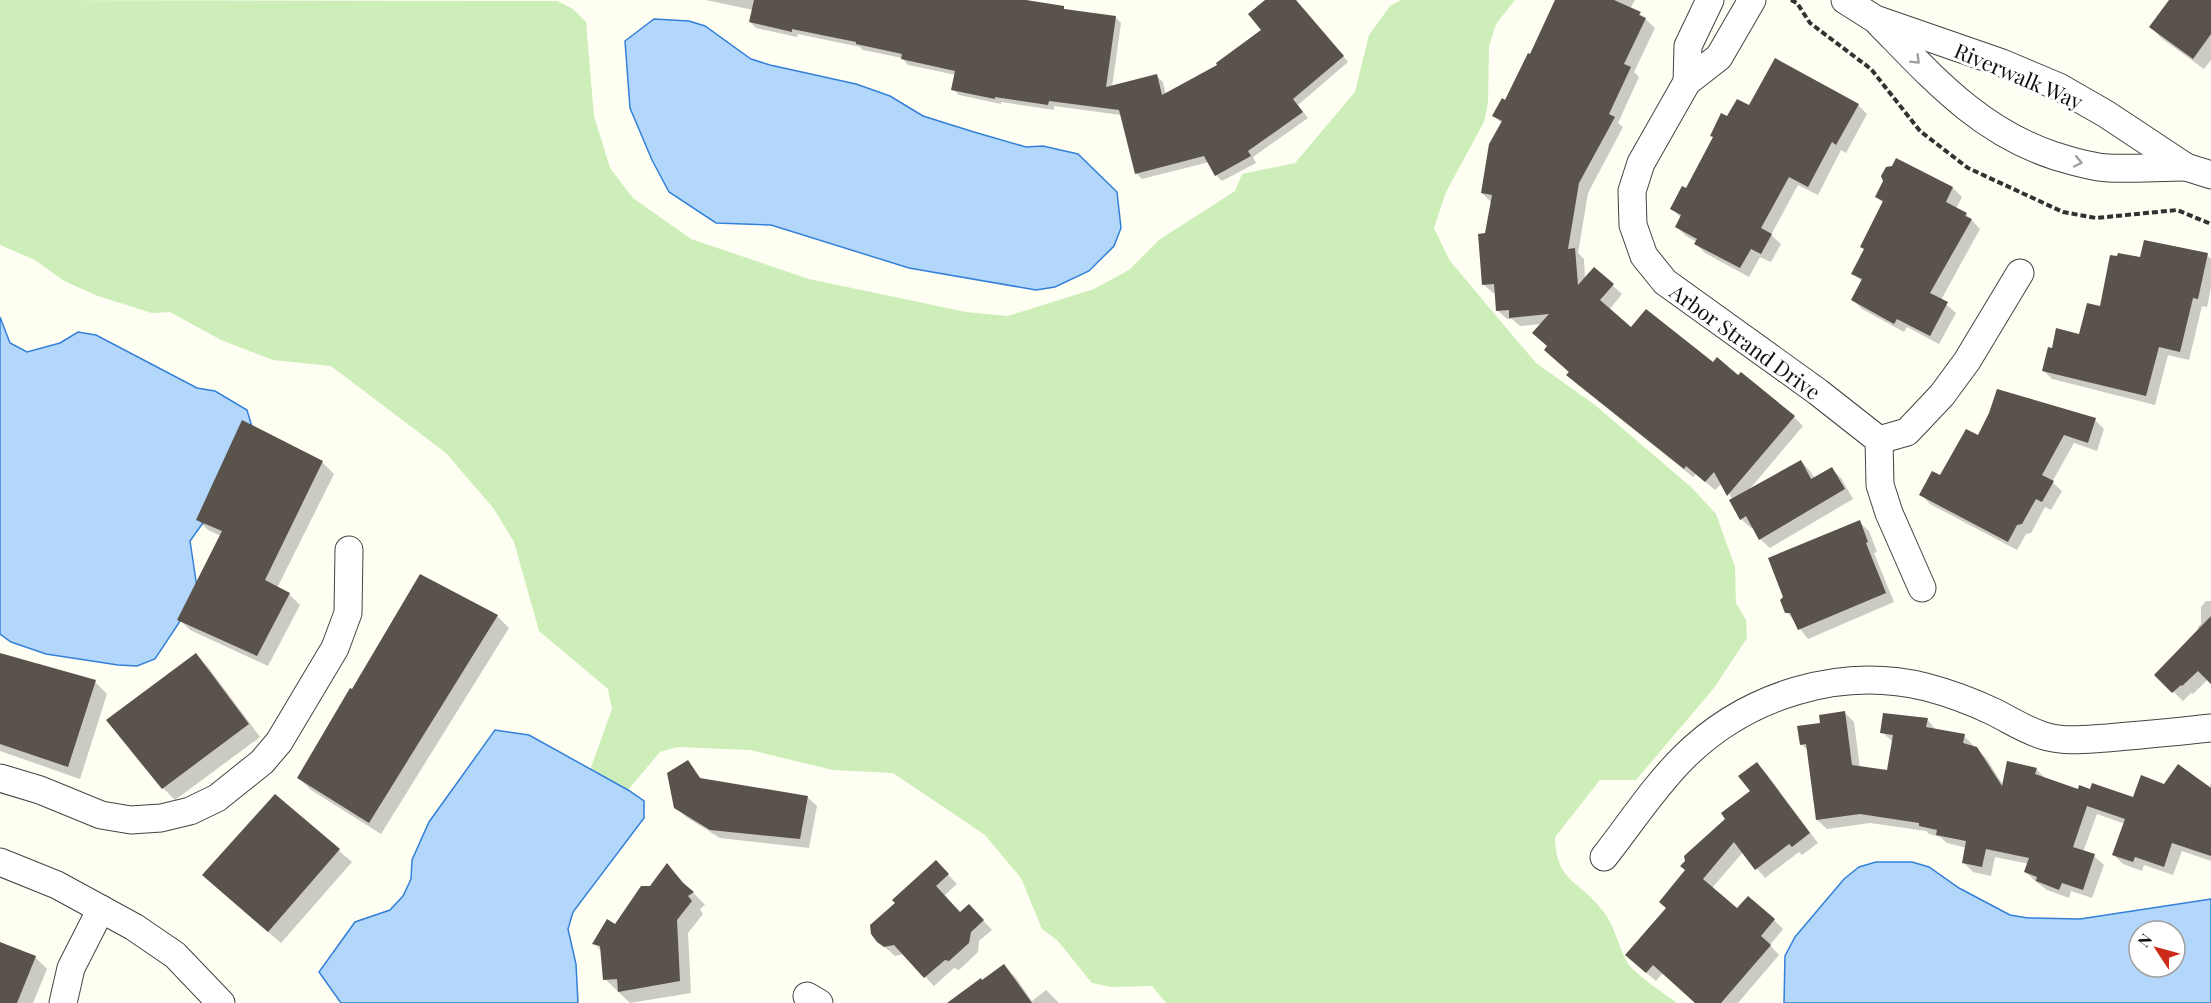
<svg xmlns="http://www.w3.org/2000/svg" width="2211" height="1003" font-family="'Playfair Display',serif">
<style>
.green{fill:#cdeeb8}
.water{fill:#b3d6fb;stroke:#3380d8;stroke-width:1.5;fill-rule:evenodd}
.shadow{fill:#0003}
.building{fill:#5a534b}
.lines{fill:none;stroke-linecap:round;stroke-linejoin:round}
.street-casing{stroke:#434343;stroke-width:29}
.path{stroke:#323232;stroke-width:4;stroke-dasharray:6 3;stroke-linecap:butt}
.street{stroke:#fff;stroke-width:27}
.oneway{stroke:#9f9f9f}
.labels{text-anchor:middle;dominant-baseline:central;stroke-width:6;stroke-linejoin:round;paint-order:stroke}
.street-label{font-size:21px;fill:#101010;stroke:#fff}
</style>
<rect width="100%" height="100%" fill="#fffef3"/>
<path class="green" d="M0,0L557,1L573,9L586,22L594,116L610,168L633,198L691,239L809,279L966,312L1008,316L1094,289L1129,270L1159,240L1235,191L1242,174L1295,163L1355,92L1369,35L1390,6L1401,0H1515L1496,24L1489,46L1488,103L1484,122L1446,192L1434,228L1450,261L1536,363L1595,405L1691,487L1716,514L1735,567L1736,603L1746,620L1747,638L1714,688L1636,780H1600L1555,837C1556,883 1580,880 1603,911C1615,926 1618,946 1627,962C1632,972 1666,995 1677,1003H1166L1152,986L1111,987L1092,983L1057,940L1042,929L1021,878L985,835L893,773L833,770L750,750L677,747L660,752L628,790L590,770L612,709L608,689L539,631L514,542L494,509L446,453L331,366L273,360L221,340L170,312L152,313L98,296L64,281L35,260L0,245Z"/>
<g class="water">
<polygon points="654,19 689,21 705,26 751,59 770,65 856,84 890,96 923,116 974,132 1026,147 1043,146 1078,154 1117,192 1121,228 1114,246 1089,271 1055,287 1036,290 909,268 771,225 716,223 669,192 652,160 630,108 625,41"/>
<polygon points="0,317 10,343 27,352 60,343 78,332 96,335 197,388 215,391 247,410 252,427 223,495 190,541 198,594 155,659 137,666 118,665 46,654 11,642 0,634"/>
<polygon points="495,730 529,735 628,790 644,801 644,818 573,912 568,929 576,964 578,1003 341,1003 319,972 355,922 390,910 403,896 411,879 412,860 429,822"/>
<path d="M1876,862H1912L1929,867L1959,888L2010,915L2028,918L2080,919L2211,899V1003H1784L1785,956L1795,937L1844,879L1859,867ZM2139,931H2175V967H2139Z"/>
</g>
<g class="shadow">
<polygon points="706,0 1009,0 1115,17 1121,23 1112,87 1157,76 1163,82 1166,95 1219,66 1264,30 1268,0 1295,0 1348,62 1298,105 1308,118 1253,157 1256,163 1222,181 1216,175 1209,162 1142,179 1136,173 1121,115 1054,106 1054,110 1001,102 1001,104 959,95 953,89 956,75 908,65 902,58 863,50 860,47 798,34 797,37 756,28 750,22 753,10"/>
<polygon points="1556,0 1635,0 1630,9 1640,14 1655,28 1634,72 1639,77 1618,123 1623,127 1588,193 1578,253 1584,259 1585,279 1594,269 1622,294 1609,310 1632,329 1714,364 1738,377 1794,417 1803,426 1748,491 1801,461 1810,471 1815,479 1832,469 1841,478 1853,499 1770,548 1760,539 1754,527 1751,528 1741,519 1733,500 1722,483 1715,490 1696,474 1693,477 1577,384 1549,347 1542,324 1520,326 1512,319 1507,319 1497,310 1496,293 1493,293 1483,284 1486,235 1492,203 1482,193 1502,123 1494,116 1506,102 1531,56"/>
<polygon points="2170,0 2211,0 2211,60 2204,69 2161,38 2151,27"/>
<polygon points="1858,105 1867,114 1846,153 1841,150 1818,195 1798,185 1771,235 1781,244 1771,262 1760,257 1749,277 1705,253 1696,244 1697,242 1686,236 1677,227 1681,218 1672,208 1687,190 1728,118 1750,107"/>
<polygon points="1897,160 1953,188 1962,197 1956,209 1966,214 1980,229 1941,300 1956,313 1939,344 1907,327 1904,332 1862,309 1853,300 1862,282 1853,273 1865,250 1884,204 1877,197"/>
<polygon points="2207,255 2211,259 2211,287 2207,307 2202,306 2189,360 2168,355 2155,405 2052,379 2043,370 2053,350 2080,335 2141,259"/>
<polygon points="2095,420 2104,429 2097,451 2074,443 2052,482 2062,491 2051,510 2045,507 2031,533 2026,534 2017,550 1930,504 1921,494 1940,477 1978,437"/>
<polygon points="243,422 323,463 334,474 277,588 289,594 300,605 268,666 190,630 179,619 221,536 208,530 197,519"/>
<polygon points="1859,522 1869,531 1877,552 1874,553 1894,602 1808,639 1787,612"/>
<polygon points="2206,601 2211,601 2211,681 2208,679 2193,694 2191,693 2183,701 2156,675 2198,631 2198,627 2201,624 2201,607"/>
<polygon points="497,616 509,628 381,834 311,790 299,778"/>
<polygon points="0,654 95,682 107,694 80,779 0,751"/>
<polygon points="196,655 208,667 260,737 175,800 163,788"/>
<polygon points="1845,713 1854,722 1860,768 1888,772 1893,742 1882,732 1927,719 1936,730 1964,736 1973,745 1973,747 1986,758 2003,785 2036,769 2046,779 2079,791 2134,799 2165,785 2209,788 2211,783 2211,861 2182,851 2173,875 2144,865 2142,871 2123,864 2114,855 2125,824 2097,814 2083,852 2094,856 2104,865 2092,898 2071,891 2069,898 2047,890 2035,881 2026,872 2029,864 1995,857 1991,876 1973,872 1963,862 1967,848 1947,843 1940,837 1929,834 1926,831 1870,823 1827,829 1817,820 1809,751 1801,744 1822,725"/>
<polygon points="688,762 702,780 807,797 817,806 809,848 720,838 686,817 676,807"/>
<polygon points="1756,764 1766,773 1818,843 1802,855 1799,852 1765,878 1743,852 1712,888 1738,910 1774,920 1783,929 1770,945 1779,955 1738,1003 1696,1003 1663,973 1656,981 1636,964 1668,908 1727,819 1752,792"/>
<polygon points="276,796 352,862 281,943 216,887"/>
<polygon points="936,862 957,884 944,896 960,914 978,915 992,930 979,941 978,952 959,970 954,968 934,986 904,954 895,956 878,941 897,903"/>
<polygon points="667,865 705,905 700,909 703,914 688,933 691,993 630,1003 605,979 602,952 594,943 615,926 651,887"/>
<polygon points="0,944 35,957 47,969 33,1003 0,1003"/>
<polygon points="1004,966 1016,978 1032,1001 1046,990 1059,1003 956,1003"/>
</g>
<g class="building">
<polygon points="754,0 1026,0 1064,6 1064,9 1116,16 1106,87 1157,74 1162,95 1217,65 1216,63 1261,30 1248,14 1265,0 1296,0 1344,56 1293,99 1303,112 1248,151 1251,156 1215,176 1204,156 1135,174 1119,110 1049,101 1048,105 995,97 995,99 951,90 955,71 901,59 902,54 856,44 856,42 792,29 792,32 749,22"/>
<polygon points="1555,0 1614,0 1641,12 1639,15 1646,18 1624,64 1631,67 1609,114 1615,117 1579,183 1568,249 1575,248 1578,285 1594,267 1614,284 1600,300 1631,327 1646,309 1713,362 1717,357 1738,375 1741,372 1795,416 1727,496 1714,472 1705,482 1686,466 1684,469 1566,375 1569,372 1544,350 1547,346 1532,333 1549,314 1509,318 1509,310 1496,311 1494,284 1482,285 1478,234 1485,233 1492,195 1481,193 1489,144 1502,121 1492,116 1502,98 1505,100 1528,53 1530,54"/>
<polygon points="2169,0 2211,0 2211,34 2193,59 2149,27"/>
<polygon points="1775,58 1859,104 1836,145 1832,142 1808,187 1789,177 1761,228 1772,234 1761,254 1751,249 1740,268 1694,244 1697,239 1675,227 1681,215 1670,209 1682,186 1686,188 1713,137 1710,136 1721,113 1727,116 1737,99 1749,105"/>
<polygon points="1896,158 1953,187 1946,202 1967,213 1965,216 1972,219 1930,293 1948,302 1930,336 1897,319 1894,324 1851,300 1862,279 1851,274 1864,249 1860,247 1883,201 1875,197 1883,181 1881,176 1886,167 1892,166"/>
<polygon points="2144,240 2208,253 2198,299 2193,298 2180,352 2159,347 2146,396 2042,371 2048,347 2052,348 2056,328 2079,334 2087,303 2100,306 2110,255 2117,256 2118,253 2140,257"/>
<polygon points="1997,389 2096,418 2088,443 2064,435 2042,475 2054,481 2042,502 2036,499 2022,524 2017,525 2008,542 1919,495 1932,471 1940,475 1966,429 1978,435 1989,413"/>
<polygon points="242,420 323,461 265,580 290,593 257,656 177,620 222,531 196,520"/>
<polygon points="1801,460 1811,479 1832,467 1845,489 1759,540 1746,516 1740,520 1729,500"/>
<polygon points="1860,520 1868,542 1866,543 1886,593 1798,630 1790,613 1785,613 1780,600 1783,597 1768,558"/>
<polygon points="420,574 498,615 369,823 297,778 350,688 352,689"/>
<polygon points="2211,616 2211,684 2198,671 2182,686 2181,685 2172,693 2154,675"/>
<polygon points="0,653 96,680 68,767 0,744"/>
<polygon points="196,653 249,724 162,789 106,720"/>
<polygon points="1845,711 1852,765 1887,770 1893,735 1880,733 1883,713 1928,718 1926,727 1965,734 1963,743 1977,747 2002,786 2007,761 2037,768 2035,774 2078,789 2079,785 2090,789 2092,783 2133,797 2141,775 2164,784 2178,764 2211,788 2211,856 2172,843 2164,867 2135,857 2133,862 2112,855 2125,819 2087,806 2073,847 2095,854 2083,890 2062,883 2059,890 2036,881 2037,877 2024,872 2029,858 1986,849 1982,867 1962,863 1966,841 1936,835 1937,830 1919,826 1919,823 1860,814 1816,820 1806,744 1800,745 1797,726 1820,723 1819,715"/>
<polygon points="688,760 700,778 808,796 800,839 710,830 674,808 667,773"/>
<polygon points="1757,762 1810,833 1792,847 1789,844 1755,870 1734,842 1703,879 1737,908 1748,896 1775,919 1761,936 1771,945 1721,1003 1695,1003 1653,965 1646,973 1625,955 1666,908 1659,902 1685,870 1680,866 1685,861 1684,856 1725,819 1721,813 1750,791 1738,776"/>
<polygon points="275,794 340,849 268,932 202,875"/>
<polygon points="936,860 949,874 936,886 960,912 969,904 984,920 971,932 969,943 949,961 945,960 924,978 894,945 884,947 877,942 871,934 870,925 895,903 892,900"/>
<polygon points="667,863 683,883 694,892 688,896 692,901 677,920 680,981 618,992 617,979 603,980 600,946 592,944 607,919 615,924 641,886 650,886"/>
<polygon points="0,942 36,956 17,1003 0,1003"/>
<polygon points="1004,964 1032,1003 947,1003 981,978 982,980"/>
</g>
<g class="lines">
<defs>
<g id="street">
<polyline points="1752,0 1719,57 1687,82 1641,163 1632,191 1633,225 1644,256 1665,282 1818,392 1879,440 1880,485 1889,513 1922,588"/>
<polyline points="1845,0 1875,19 2002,63 2059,87 2106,114 2186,167 2211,175"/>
<path d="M1879,23C1933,78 1979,131 2055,156C2072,161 2090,167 2108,168C2134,169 2160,167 2186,167"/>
<polyline points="1687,82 1688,46 1710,0"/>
<polyline points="1879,440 1907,432 1942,395 1967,361 2020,273"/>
<polyline points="0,778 40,790 101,815 131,820 161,818 190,811 217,798 262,762 279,742 335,648 348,613 349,550"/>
<path d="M1604,857C1630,824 1654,787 1683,758C1746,695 1840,666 1926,687C1949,693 1973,702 1994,712C2012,721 2028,732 2048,737C2067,742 2088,739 2107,738C2142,735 2176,732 2211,728"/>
<polyline points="0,862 57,885 134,927 175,955 221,1003"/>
<polyline points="807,996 819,1003"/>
<polyline points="63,1003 71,968 101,909"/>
</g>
</defs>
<use href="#street" class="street-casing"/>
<polyline class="path" points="1791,0 1797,3 1810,23 1871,69 1920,131 1968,168 2063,212 2096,218 2177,210 2211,224"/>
<use href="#street" class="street"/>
</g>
<defs><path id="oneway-chevron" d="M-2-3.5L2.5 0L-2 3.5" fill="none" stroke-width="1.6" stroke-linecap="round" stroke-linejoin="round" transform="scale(1.5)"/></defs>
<g class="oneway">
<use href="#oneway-chevron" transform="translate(1916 60) rotate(45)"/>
<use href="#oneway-chevron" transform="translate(2078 162) rotate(12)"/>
</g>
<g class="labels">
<g class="street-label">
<text transform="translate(2019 75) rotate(23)">Riverwalk Way</text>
<text transform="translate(1746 341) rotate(36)">Arbor Strand Drive</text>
</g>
</g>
<g transform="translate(2157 949) rotate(306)"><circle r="28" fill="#ffffff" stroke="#9f9f9f" stroke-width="1.5"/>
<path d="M0-4.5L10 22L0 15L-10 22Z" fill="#cc2a1b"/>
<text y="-9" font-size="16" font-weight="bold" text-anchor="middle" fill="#101010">N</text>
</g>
</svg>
